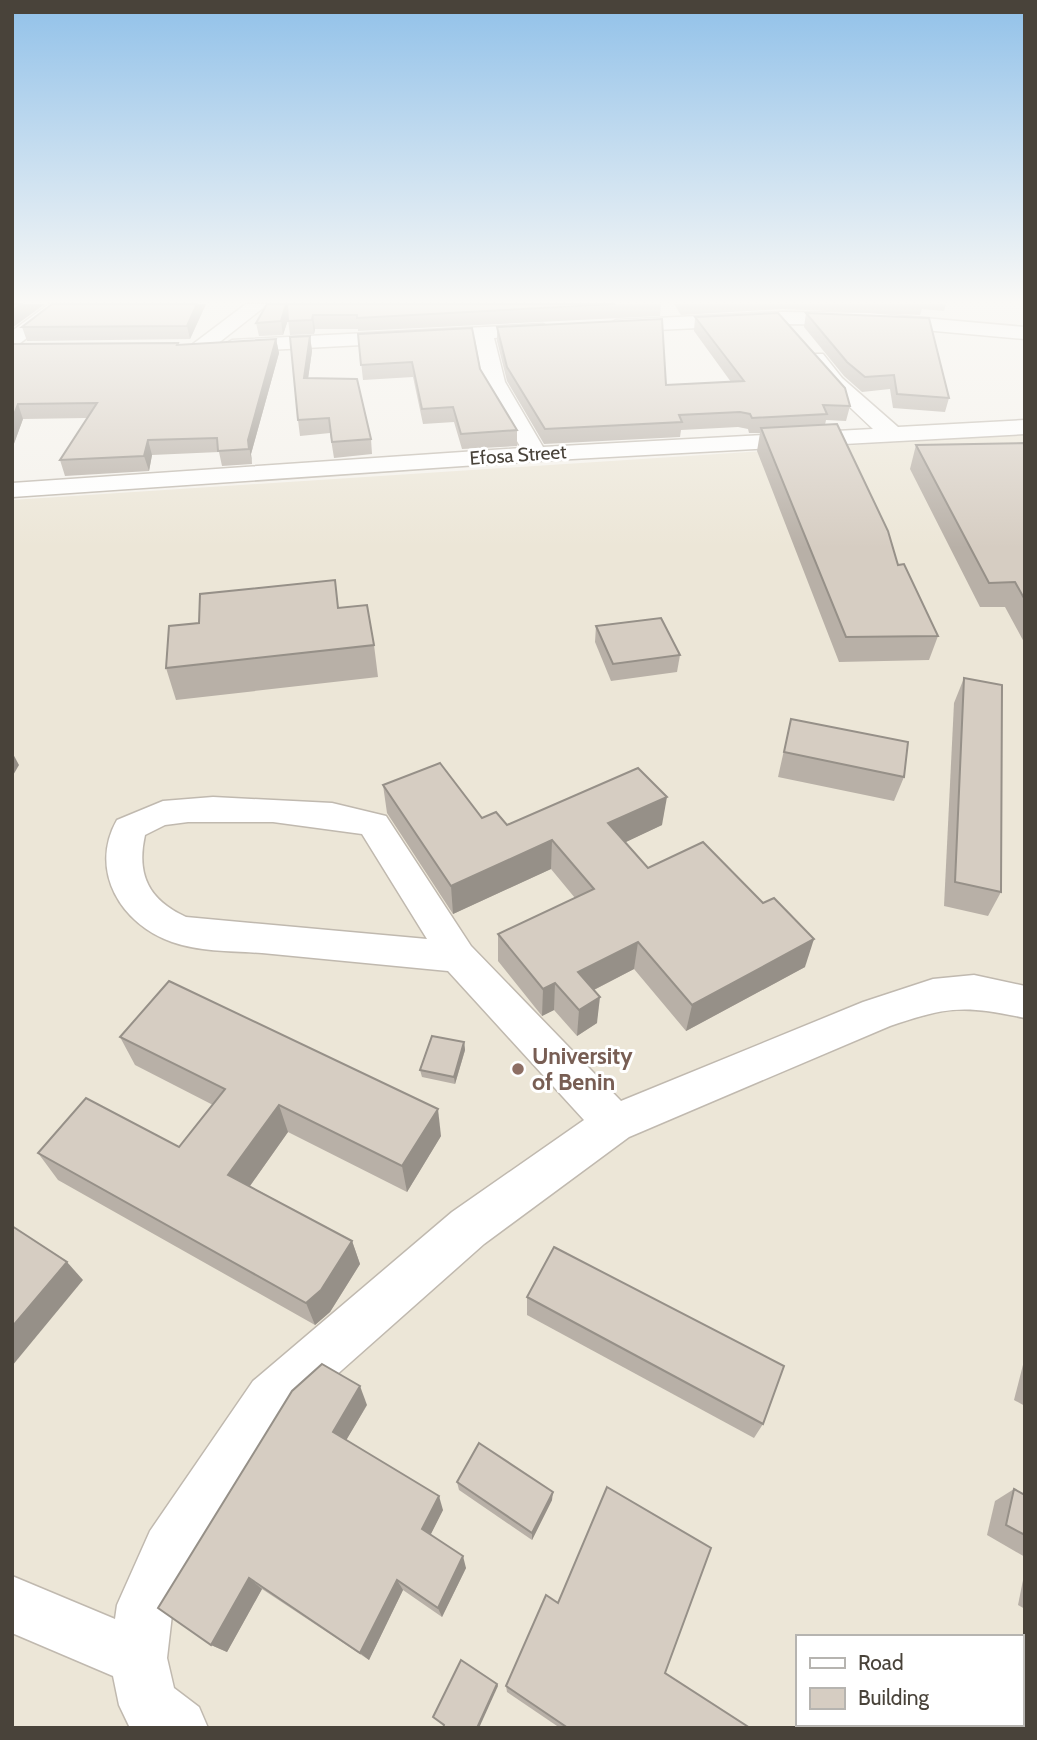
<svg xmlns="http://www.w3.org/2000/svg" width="1037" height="1740" font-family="Cabin,sans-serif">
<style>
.education{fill:#ece6d7;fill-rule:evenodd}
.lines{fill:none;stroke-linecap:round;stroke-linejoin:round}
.minor-casing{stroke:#c0b9af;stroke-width:3}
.minor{fill:#fff;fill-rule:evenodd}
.wall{fill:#b8b0a7}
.shaded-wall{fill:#969088}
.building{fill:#d6cdc2;stroke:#969088;stroke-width:2}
.education-dot{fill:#8d6e63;stroke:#fff;stroke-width:2.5}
.labels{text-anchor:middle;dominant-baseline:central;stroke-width:6;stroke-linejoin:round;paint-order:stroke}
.far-street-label{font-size:19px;fill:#49433a;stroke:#fff}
.education-label{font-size:23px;font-weight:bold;fill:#785e54;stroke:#fff;text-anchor:start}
</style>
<rect width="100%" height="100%" fill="#f5f2ec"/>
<path class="education" d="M1025,434V1728H12V500ZM797,1637H1021V1724H797Z"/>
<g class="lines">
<defs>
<g id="minor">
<polygon points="49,304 71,304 19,344 12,346 12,331"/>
<polygon points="246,304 268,304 207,352 193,352 190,348 193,344"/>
<polygon points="782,312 868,313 1025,327 1025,339 868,325 782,324 616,332 606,326 616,320"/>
<path d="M543,324L553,330L550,334L494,338L505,382L543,447L873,429C849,406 825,385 806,358L809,354H823L842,378L898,427L1025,420V434L536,461L12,497V483L521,448L483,382L475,339L232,352L222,346L232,340Z"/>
<path d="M213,797L332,803L386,816L471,946L621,1101L863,1002L933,979L974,975L1025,986V1018C964,1005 949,1006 890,1026L629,1137L484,1244L289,1417L188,1569L173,1606L167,1658L174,1688L199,1707L208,1728H130L119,1705L113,1676L12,1633V1576L115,1619L117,1605L150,1531L253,1381L452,1212L584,1120L448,971C386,965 324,959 262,953C233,951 200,952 172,942C122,925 88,871 117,820L163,801ZM188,822H273L362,834L427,939L186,917C149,900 136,875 145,835L165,825Z"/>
</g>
</defs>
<use href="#minor" class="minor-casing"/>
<use href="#minor" class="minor"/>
</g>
<g class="wall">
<polygon points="52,304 206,304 190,339 27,341 22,327"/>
<polygon points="267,304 661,304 660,316 358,331 358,329 315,329 314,334 290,335 288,319 283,335 259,336 256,323"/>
<polygon points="674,304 946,304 944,311 922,309 920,315 782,309 681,315"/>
<polygon points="806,313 949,398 945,412 893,408 890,389 862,392 844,376 804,327"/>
<polygon points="695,317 850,406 846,421 826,420 825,425 898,565 938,636 929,660 839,662 757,451 760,433 749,433 748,429 738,427 681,430 680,437 544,444 507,381 497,341 497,327 666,385 731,382 694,331"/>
<polygon points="358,334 480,369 517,430 517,446 462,449 454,422 423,424 413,377 363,380"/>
<polygon points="310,336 312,351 308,378 371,439 372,454 334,458 330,433 300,436 298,420"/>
<polygon points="276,339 279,353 251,454 252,464 222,466 219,452 152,455 149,471 65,476 60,460 87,418 23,419 12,449 12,344 179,345"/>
<polygon points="1025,443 1025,644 1005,607 980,607 910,469 916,445"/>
<polygon points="339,608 374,645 378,677 176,700 166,668"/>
<polygon points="596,626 680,655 677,672 611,681 595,642"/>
<polygon points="964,678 1001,892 988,916 944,906 954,703"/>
<polygon points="791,719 904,777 894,801 778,777"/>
<polygon points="383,785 482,818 507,825 662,825 625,842 648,868 805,967 686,1031 634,969 594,990 597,1023 577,1036 554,1010 542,1016 498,961 498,934 575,898 551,869 453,914 387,813"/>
<polygon points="120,1037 441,1136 407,1192 288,1132 250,1186 352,1241 360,1264 330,1312 315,1325 58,1180 38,1153 179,1147 213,1105 135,1065"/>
<polygon points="464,1042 465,1050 455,1084 422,1077 420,1070"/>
<polygon points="527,1297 763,1424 754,1438 527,1315"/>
<polygon points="1025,1357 1025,1406 1014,1400"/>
<polygon points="367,1405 346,1440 443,1510 430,1535 466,1568 442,1617 403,1590 369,1660 262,1589 227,1652 211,1645"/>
<polygon points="457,1482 552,1500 532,1540 459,1490"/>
<polygon points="1014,1489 1025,1495 1025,1557 987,1535 995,1501"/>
<polygon points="1025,1570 1025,1609 1018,1605"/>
<polygon points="665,1673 750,1728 560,1728 507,1692 506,1686"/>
</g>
<g class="shaded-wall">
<polygon points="21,304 45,304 12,328 12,311"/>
<polygon points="197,304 206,304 190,339 187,326"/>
<polygon points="286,304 289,317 283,335 281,321"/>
<polygon points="313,315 315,329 314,334 312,320"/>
<polygon points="310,336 312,351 306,393 304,378"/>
<polygon points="276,339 279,353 251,454 252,464 248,440"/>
<polygon points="18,404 23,419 12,449 12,420"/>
<polygon points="148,440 152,455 149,471 144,456"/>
<polygon points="12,752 19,765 12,777"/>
<polygon points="667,797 662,825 605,852 608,823"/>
<polygon points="552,840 551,869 453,914 451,886"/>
<polygon points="814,939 805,967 686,1031 692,1005"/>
<polygon points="638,942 634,969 576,999 578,972"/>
<polygon points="555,983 554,1010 542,1016 543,989"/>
<polygon points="600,997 597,1023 577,1036 579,1010"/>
<polygon points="464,1042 465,1050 455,1084 454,1077"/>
<polygon points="279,1105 288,1132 240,1200 228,1175"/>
<polygon points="438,1109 441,1136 407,1192 402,1166"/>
<polygon points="352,1241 360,1264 330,1312 315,1325 306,1303"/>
<polygon points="67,1262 83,1280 12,1366 12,1327"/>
<polygon points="360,1386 367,1405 341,1449 333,1432"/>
<polygon points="553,1492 552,1500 532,1540 532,1533"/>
<polygon points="439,1496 443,1510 427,1542 422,1529"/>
<polygon points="463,1556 466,1568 442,1617 438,1608"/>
<polygon points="249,1578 262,1589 227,1652 211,1645"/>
<polygon points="397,1580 403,1590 369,1660 360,1653"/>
<polygon points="497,1684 498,1686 479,1728 477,1728"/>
</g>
<g class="building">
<polygon points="12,304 21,304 12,311"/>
<polygon points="52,304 197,304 187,326 22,327"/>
<polygon points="267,304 286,304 281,321 256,323"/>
<polygon points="287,304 615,304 357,318 357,315 313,315 312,320 288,321"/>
<polygon points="778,313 845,388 850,406 823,405 827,414 752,418 750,414 740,412 679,415 682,422 545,429 507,367 497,327 662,319 666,385 744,381 695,317"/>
<polygon points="806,313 929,318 949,398 897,394 894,375 865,377 847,362"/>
<polygon points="472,328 480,369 517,430 461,434 453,407 422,409 412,362 361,365 358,334"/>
<polygon points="310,336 304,378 357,379 371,439 332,442 329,418 298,420 290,337"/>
<polygon points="276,339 248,440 249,449 218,451 217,438 148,440 144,456 60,460 97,403 18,404 12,420 12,344 178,343 177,345"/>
<polygon points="837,424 888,531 898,565 904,564 938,636 846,637 761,428"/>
<polygon points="1025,443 1025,600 1015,582 989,583 916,445"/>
<polygon points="335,580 338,608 367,605 374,645 166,668 169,626 199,623 200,594"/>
<polygon points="661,618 680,655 613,664 596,626"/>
<polygon points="964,678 1002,685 1001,892 955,882"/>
<polygon points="791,719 908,742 904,777 784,752"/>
<polygon points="440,763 482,818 496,812 507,825 638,768 667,797 608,823 648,868 703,842 763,903 774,898 814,939 692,1005 638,942 578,972 600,997 579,1010 555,983 543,989 498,934 594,889 552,840 451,886 383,785"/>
<polygon points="169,981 438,1109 402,1166 279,1105 228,1175 352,1241 321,1290 306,1303 38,1153 86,1098 179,1147 225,1089 120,1037"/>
<polygon points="432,1036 464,1042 454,1077 420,1070"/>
<polygon points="12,1226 67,1262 12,1327"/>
<polygon points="554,1247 784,1366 763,1424 527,1297"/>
<polygon points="322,1364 360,1386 333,1432 439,1496 422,1529 463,1556 438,1608 397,1580 360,1653 249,1578 211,1645 158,1608 292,1391"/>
<polygon points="479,1443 553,1492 532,1533 457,1482"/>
<polygon points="607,1487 711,1548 665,1673 750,1728 568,1728 506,1686 546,1595 558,1603"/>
<polygon points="1014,1489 1025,1495 1025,1535 1006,1525"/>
<polygon points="461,1660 497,1684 477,1728 443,1728 444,1725 433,1717"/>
</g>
<linearGradient id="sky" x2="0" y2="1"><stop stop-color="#91c1e9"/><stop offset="0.55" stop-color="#faf9f6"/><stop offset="1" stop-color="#faf9f6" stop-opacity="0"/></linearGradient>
<rect width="1037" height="548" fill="url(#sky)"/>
<circle class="education-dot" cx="518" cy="1069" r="7"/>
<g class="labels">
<g class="far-street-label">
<text transform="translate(518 455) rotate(-4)">Efosa Street</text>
</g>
<g class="education-label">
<text x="532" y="1056">University<tspan x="532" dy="26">of Benin</tspan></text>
</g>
</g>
<rect width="1037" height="1740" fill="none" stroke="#49433a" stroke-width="28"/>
<rect x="796" y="1635" width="228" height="91" fill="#ffffff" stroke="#b6b4b0" stroke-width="2"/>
<rect x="810" y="1658" width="35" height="10" fill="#ffffff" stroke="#b6b4b0" stroke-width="2"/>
<text x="858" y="1670" font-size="21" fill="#49433a">Road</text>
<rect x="810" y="1688" width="35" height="21" fill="#d6cdc2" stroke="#b6b4b0" stroke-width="2"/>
<text x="858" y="1705" font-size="21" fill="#49433a">Building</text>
</svg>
